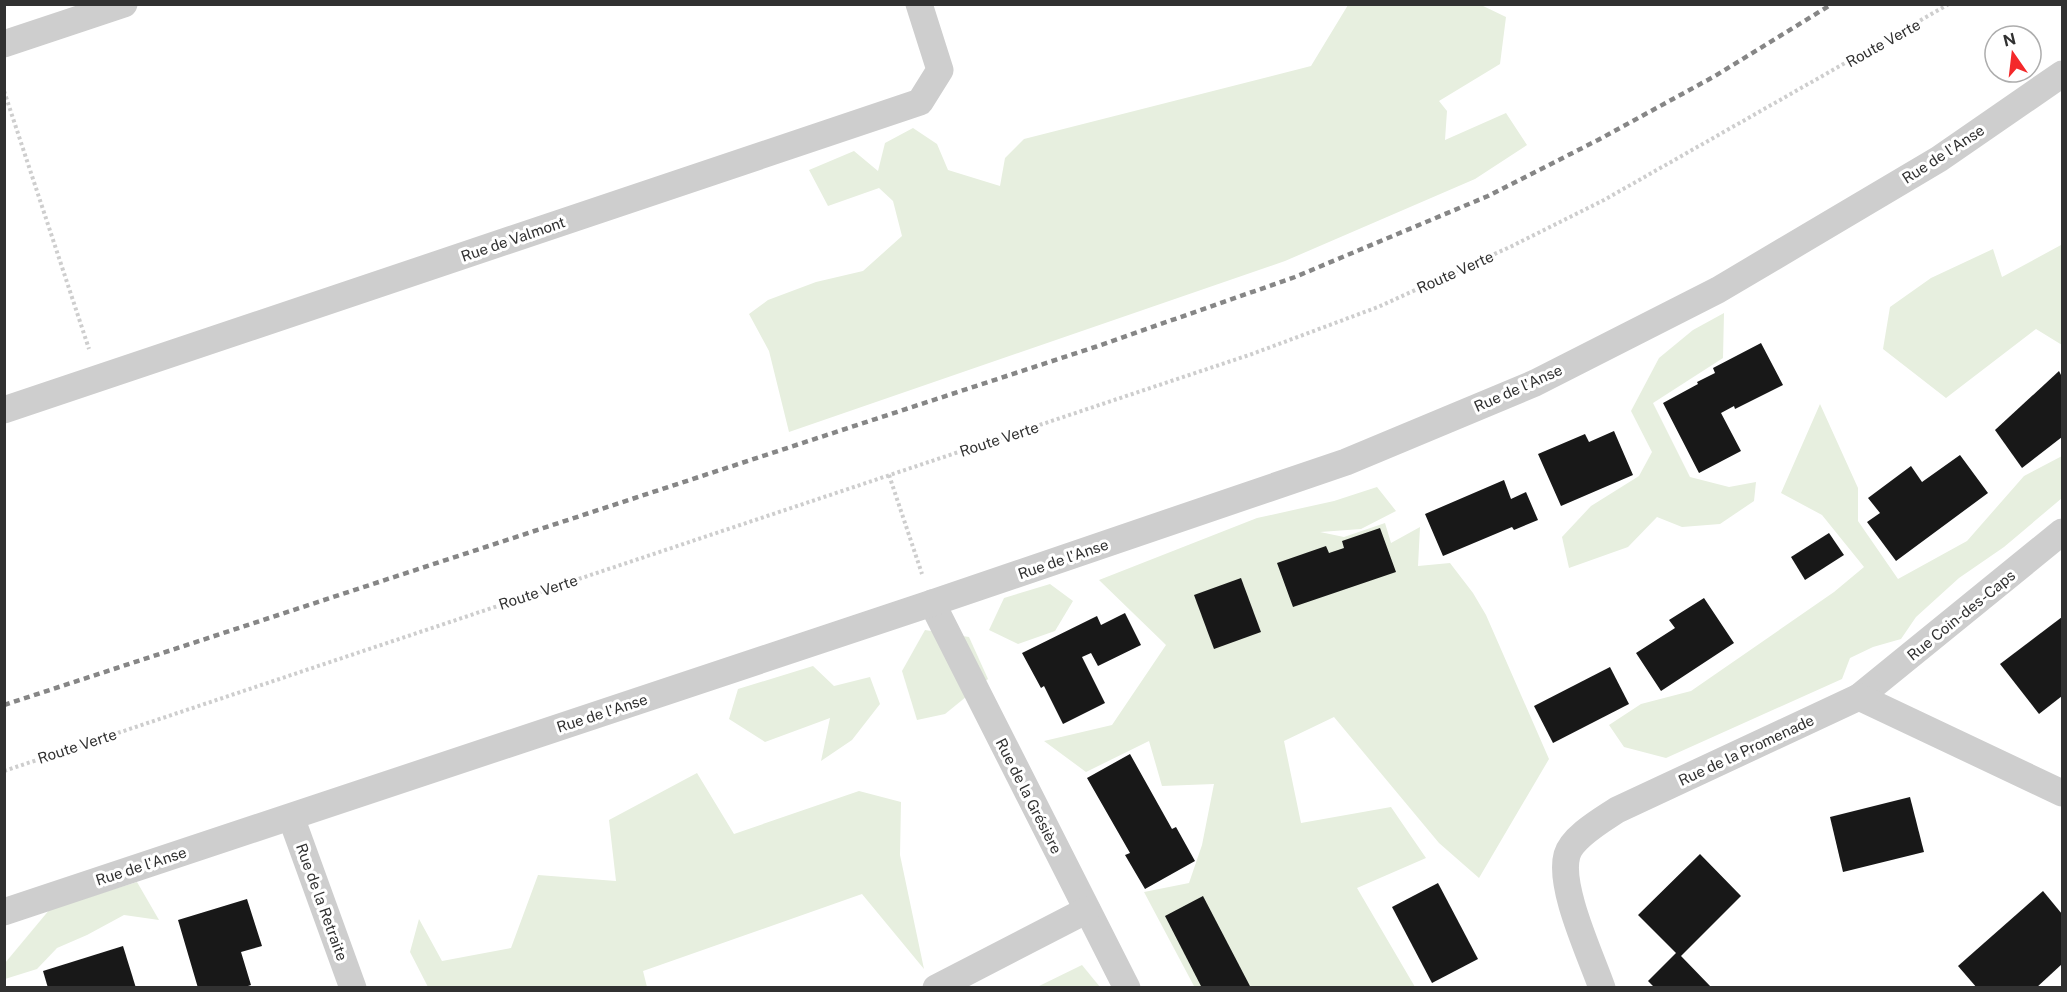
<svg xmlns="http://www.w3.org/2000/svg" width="2067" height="992" font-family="'Public Sans',sans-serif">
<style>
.green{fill:#e7efdf}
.building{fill:#181818}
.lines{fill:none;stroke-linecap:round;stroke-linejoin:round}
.path{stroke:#cecece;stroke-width:4;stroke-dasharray:3 3;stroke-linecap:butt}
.street{stroke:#cecece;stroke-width:27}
.rail{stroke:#868686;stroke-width:4.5;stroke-dasharray:6 4.5;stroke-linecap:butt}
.labels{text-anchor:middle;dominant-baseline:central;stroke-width:6;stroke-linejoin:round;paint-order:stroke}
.street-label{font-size:15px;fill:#313131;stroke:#fff}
</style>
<rect width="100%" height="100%" fill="#fff"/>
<g class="green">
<polygon points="1348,5 1481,5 1506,17 1500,64 1439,101 1447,111 1445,140 1506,113 1527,145 1475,179 1285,261 789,432 769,351 749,314 768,300 816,282 863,271 902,236 893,201 879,188 828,206 809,170 854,151 878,171 885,143 913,128 937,144 948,170 1000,186 1005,158 1024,139 1311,66"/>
<polygon points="2062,241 2062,345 2036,329 1946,398 1883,349 1890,307 1931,278 1993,249 2002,277 2061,245"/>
<polygon points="1724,313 1723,358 1653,403 1690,477 1729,487 1756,482 1754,501 1720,524 1682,527 1657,517 1628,547 1569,568 1562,537 1591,506 1639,476 1652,452 1631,411 1659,358 1693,330"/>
<polygon points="1820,404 1858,488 1858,521 1898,579 1967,541 2024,476 2062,456 2062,498 2004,547 1959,578 1916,617 1901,639 1873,647 1850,658 1842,679 1666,758 1624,747 1609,725 1641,704 1691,691 1834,592 1864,567 1822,515 1781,493"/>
<polygon points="1377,487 1396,511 1361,529 1320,532 1344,537 1385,523 1391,543 1420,527 1418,566 1450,563 1473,593 1486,615 1549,759 1479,878 1439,843 1334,717 1284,741 1301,823 1391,807 1426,858 1357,888 1415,987 1195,988 1144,892 1189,883 1202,845 1214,784 1162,786 1149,741 1086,772 1044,741 1112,725 1166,645 1099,580 1257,518 1334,501"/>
<polygon points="1050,584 1073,601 1055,631 1018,644 989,630 1004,598"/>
<polygon points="925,630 969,637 988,679 945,714 917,720 902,671"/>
<polygon points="813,666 834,686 870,677 880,704 852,740 821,761 830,718 765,742 729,719 738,689"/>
<polygon points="697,773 734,834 859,791 901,802 900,855 924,969 862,894 643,971 647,987 428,987 410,952 419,919 442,961 511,948 538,875 616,881 609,820"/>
<polygon points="137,882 159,920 124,915 87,935 57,948 37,969 5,979 5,963 50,909"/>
<polygon points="1082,965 1100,987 1037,987"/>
</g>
<g class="building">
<polygon points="1761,343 1783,385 1735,409 1734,406 1721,413 1741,451 1699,473 1663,403 1698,384 1697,382 1715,373 1713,368"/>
<polygon points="2059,371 2062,377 2062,437 2022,468 1995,430"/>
<polygon points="1614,431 1633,475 1561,506 1538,454 1585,434 1589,442"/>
<polygon points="1960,455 1988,493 1896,561 1867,522 1880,513 1868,498 1911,466 1922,482"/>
<polygon points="1504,480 1511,499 1526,492 1538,520 1514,530 1512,527 1443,556 1425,514"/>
<polygon points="1380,528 1396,572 1293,607 1277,563 1326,546 1329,553 1344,548 1342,541"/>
<polygon points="1829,533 1844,555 1805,580 1791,557"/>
<polygon points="1241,578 1261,632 1214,649 1194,595"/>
<polygon points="1704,598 1734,643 1661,691 1636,653 1675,628 1669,620"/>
<polygon points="1125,613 1141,645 1098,666 1091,653 1082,657 1105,703 1063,724 1044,686 1041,688 1022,653 1097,616 1101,625"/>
<polygon points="2062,617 2062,696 2039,714 2000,664"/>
<polygon points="1610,667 1629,704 1553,743 1534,706"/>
<polygon points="1130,754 1172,829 1176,827 1195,861 1145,889 1125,855 1130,853 1087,778"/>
<polygon points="1910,797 1924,852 1843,872 1830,817"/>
<polygon points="1700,854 1741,896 1681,956 1712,988 1655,988 1648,981 1676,953 1638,915"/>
<polygon points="1438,883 1478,959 1432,983 1392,907"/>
<polygon points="2043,891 2062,914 2062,964 2036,988 1977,988 1958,966"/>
<polygon points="1203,896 1251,988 1202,988 1165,916"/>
<polygon points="247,899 262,946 241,952 251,985 242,988 198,988 178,920"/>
<polygon points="123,946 136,988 48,988 43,971"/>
</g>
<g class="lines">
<g class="path">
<polyline points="4,91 89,349"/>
<polyline points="889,475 922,574"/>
<polyline points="4,771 1252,354 1378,307 1510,247 1604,200 1949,4"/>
</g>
<g class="street">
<polyline points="4,44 124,4"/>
<polyline points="4,410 920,102 940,70 919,4"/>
<polyline points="932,603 1127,988"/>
<polyline points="1859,697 2062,532"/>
<polyline points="291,817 353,988"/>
<polyline points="4,912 932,603 1346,462 1535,383 1718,290 1939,159 2062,74"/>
<polyline points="936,988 1087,910"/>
<path d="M1602,988C1591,956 1558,887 1567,855C1572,837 1602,820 1617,810L1859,697L2062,793"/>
</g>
<polyline class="rail" points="4,705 1095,347 1295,277 1488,196 1598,140 1715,76 1832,4"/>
</g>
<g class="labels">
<g class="street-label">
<text transform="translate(1883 43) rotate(-29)">Route Verte</text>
<text transform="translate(1943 154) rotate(-33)">Rue de l'Anse</text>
<text transform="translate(513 239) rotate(-19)">Rue de Valmont</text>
<text transform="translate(1455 272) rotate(-24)">Route Verte</text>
<text transform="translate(1518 388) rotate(-24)">Rue de l'Anse</text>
<text transform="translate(999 439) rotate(-18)">Route Verte</text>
<text transform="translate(1063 559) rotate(-19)">Rue de l'Anse</text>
<text transform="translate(538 592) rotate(-18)">Route Verte</text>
<text transform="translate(1961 615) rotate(-39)">Rue Coin-des-Caps</text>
<text transform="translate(602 713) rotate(-18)">Rue de l'Anse</text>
<text transform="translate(77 746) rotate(-18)">Route Verte</text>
<text transform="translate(1746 750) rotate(-25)">Rue de la Promenade</text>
<text transform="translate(1029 796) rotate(63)">Rue de la Grésière</text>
<text transform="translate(141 866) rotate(-18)">Rue de l'Anse</text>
<text transform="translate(322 902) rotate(70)">Rue de la Retraite</text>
</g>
</g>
<rect width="2067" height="992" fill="none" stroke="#313131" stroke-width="12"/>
<g transform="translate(2013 54) rotate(346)"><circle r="28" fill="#ffffff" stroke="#adadad" stroke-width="1.5"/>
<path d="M0-4.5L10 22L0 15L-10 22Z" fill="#f4282a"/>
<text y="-9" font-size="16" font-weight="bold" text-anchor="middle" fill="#313131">N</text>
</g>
</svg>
